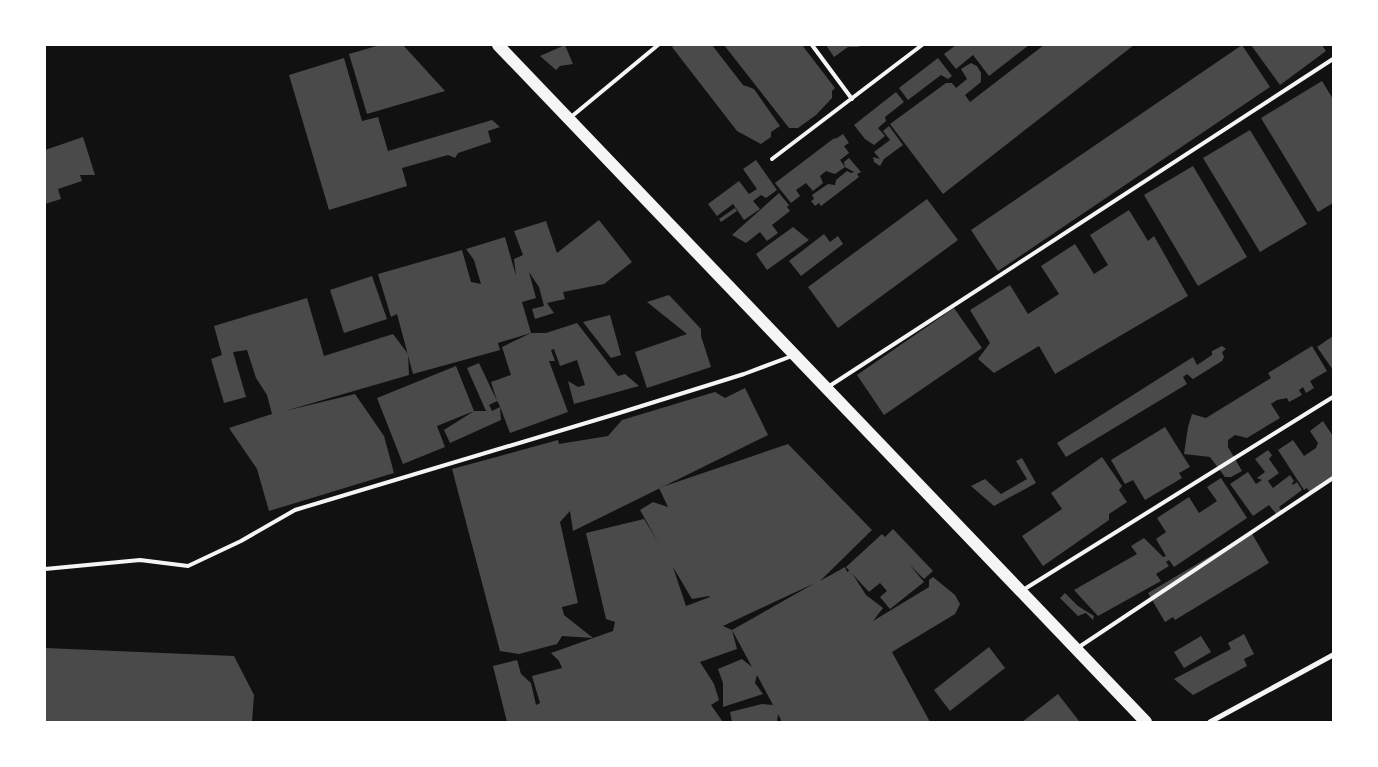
<svg xmlns="http://www.w3.org/2000/svg" width="1378" height="767" font-family="'Noto Serif',serif">
<style>
.building{fill:#4a4a4a;fill-rule:evenodd}
.lines{fill:none;stroke-linecap:round;stroke-linejoin:round}
.service{stroke:#f5f5f5;stroke-width:4}
.minor{stroke:#f5f5f5;stroke-width:5}
.primary{stroke:#f5f5f5;stroke-width:12}
</style>
<rect width="100%" height="100%" fill="#111"/>
<g class="building">
<polygon points="380,45 403,45 445,91 367,114 349,54"/>
<polygon points="565,45 573,64 560,66 556,70 540,56"/>
<polygon points="675,45 712,45 743,85 754,89 780,126 771,132 771,137 761,144 737,131 672,47"/>
<polygon points="724,45 802,45 835,88 832,91 832,98 816,115 798,128 789,128"/>
<polygon points="826,45 859,45 859,47 848,47 834,57"/>
<polygon points="956,45 1029,45 989,76 973,55 956,69 944,54"/>
<polygon points="1044,45 1134,45 943,194 890,124 946,83 952,83 956,88 967,79 961,69 971,63 977,66 981,73 981,82 965,95 970,102"/>
<polygon points="1242,45 1270,87 998,271 971,230"/>
<polygon points="1251,45 1322,45 1326,51 1280,85"/>
<polygon points="344,58 362,121 378,117 388,151 492,120 500,127 488,131 491,142 458,153 455,158 448,155 402,168 407,186 329,210 289,75"/>
<polygon points="938,58 952,76 948,79 941,75 908,100 899,88"/>
<polygon points="1322,81 1333,99 1333,203 1318,212 1261,118"/>
<polygon points="896,92 904,102 885,117 886,121 878,128 885,136 874,145 865,139 854,125"/>
<polygon points="889,126 903,145 884,159 880,166 874,162 873,157 880,159 874,152 890,140 883,131"/>
<polygon points="1250,130 1307,224 1260,252 1203,158"/>
<polygon points="843,134 849,143 844,146 849,153 840,160 845,167 844,162 849,158 861,172 857,174 859,177 821,206 819,203 815,206 811,201 814,199 812,195 828,184 835,185 836,180 847,171 851,173 854,172 845,167 835,174 826,171 820,176 823,183 813,191 806,183 796,190 800,196 791,203 775,183 833,139 837,138"/>
<polygon points="83,137 95,175 80,175 82,181 58,189 61,199 45,204 45,150"/>
<polygon points="756,160 777,190 766,198 761,195 753,201 760,209 744,220 733,204 717,216 708,204 739,181 749,194 757,189 743,169"/>
<polygon points="1193,166 1247,257 1198,286 1144,195"/>
<polygon points="779,193 789,205 787,207 790,211 772,225 778,233 767,241 760,232 746,243 732,235"/>
<polygon points="927,199 958,240 838,328 808,287"/>
<polygon points="735,208 737,211 721,222 719,219"/>
<polygon points="1129,210 1148,241 1154,236 1188,296 1055,374 1039,346 994,373 978,359 990,343 970,310 1010,285 1028,314 1059,294 1041,266 1075,244 1094,274 1108,265 1090,235"/>
<polygon points="599,220 632,262 604,284 563,292 565,299 547,303 554,313 535,319 532,309 544,306 539,287 529,272 536,298 522,302 531,333 546,333 577,323 618,376 625,374 639,386 574,404 568,381 578,387 585,385 577,360 560,366 554,349 551,350 555,361 549,361 568,412 510,433 499,404 497,401 489,405 492,411 500,407 501,420 450,443 444,430 474,411 437,426 445,447 403,464 377,398 456,366 474,411 486,411 467,368 479,363 497,401 491,382 511,375 502,347 531,333 498,343 500,350 413,374 397,314 391,317 378,274 462,250 471,282 481,284 474,260 466,249 505,237 516,276 514,259 523,255 514,231 546,221 557,253"/>
<polygon points="793,227 809,240 767,270 756,254"/>
<polygon points="824,234 830,242 838,236 843,244 801,276 789,261"/>
<polygon points="372,276 387,319 344,333 330,290"/>
<polygon points="669,295 701,329 701,336 711,367 647,388 635,352 687,334 647,302"/>
<polygon points="307,298 324,356 393,334 408,354 409,375 285,411 355,394 384,436 394,473 269,511 257,469 229,428 272,414 267,395 256,378 247,350 233,352 246,397 224,403 211,359 222,355 214,326"/>
<polygon points="954,308 982,348 884,415 857,375"/>
<polygon points="610,315 621,355 611,358 583,322"/>
<polygon points="1333,336 1333,370 1317,347"/>
<polygon points="1222,346 1226,349 1222,352 1224,357 1222,361 1193,379 1187,374 1183,377 1187,384 1066,457 1057,443 1193,357 1197,365 1212,355 1212,351"/>
<polygon points="1312,346 1327,371 1310,381 1314,388 1306,393 1303,387 1299,390 1302,395 1289,402 1287,398 1277,400 1271,404 1280,418 1247,438 1235,435 1228,440 1228,447 1242,471 1231,477 1225,477 1210,457 1184,454 1188,427 1192,414 1206,418 1271,378 1268,373"/>
<polygon points="745,388 768,435 573,531 570,511 560,522 578,603 562,607 564,615 593,638 562,636 557,644 519,654 500,651 452,469 558,440 559,444 608,436 622,420 715,392 725,398"/>
<polygon points="1323,421 1333,436 1333,478 1310,493 1307,488 1304,490 1278,450 1293,440 1304,456 1316,448 1318,443 1310,431"/>
<polygon points="1165,427 1190,467 1179,473 1182,478 1145,500 1133,480 1125,484 1111,460"/>
<path d="M788,444L872,530L820,581L845,567L847,572L850,570L866,595L883,608L873,621L929,587V580L933,577L955,595L960,604L955,614L892,652L930,722H782L778,714L777,722H732L730,712L762,704L773,705L757,675L755,683L763,694L723,707V683L718,669L742,659L752,667L732,630L815,583L723,626L732,630L737,649L700,662L714,684L719,700L711,705L723,722H507L493,666L517,660L521,674L531,683L536,705L540,703L532,676L562,668L559,661L551,653L613,631L615,622L606,619L586,533L644,519L658,542L640,510L653,502L668,507L659,488ZM673,567L692,599L709,596L710,597L686,606Z"/>
<polygon points="1268,450 1272,455 1269,459 1279,473 1268,481 1273,488 1290,475 1294,481 1292,483 1293,485 1297,482 1302,490 1279,507 1284,514 1277,515 1269,505 1253,516 1230,484 1248,472 1256,484 1262,480 1257,478 1265,472 1255,459"/>
<polygon points="1102,457 1122,486 1119,490 1127,502 1109,514 1109,520 1043,566 1022,536 1062,509 1051,493"/>
<polygon points="1022,458 1036,483 994,506 971,486 985,479 1001,494 1027,479 1016,461"/>
<polygon points="1221,478 1247,518 1174,567 1169,560 1166,562 1169,566 1156,574 1161,581 1098,616 1074,590 1137,554 1131,546 1144,538 1163,557 1166,556 1156,539 1166,532 1157,518 1189,497 1199,513 1217,501 1207,487"/>
<polygon points="893,529 933,571 924,579 909,564 924,582 890,609 880,597 887,591 880,583 869,592 846,567 882,534 885,537"/>
<polygon points="1251,532 1269,563 1175,620 1173,617 1165,622 1148,593"/>
<polygon points="1065,593 1078,606 1094,616 1093,620 1086,613 1078,616 1060,598"/>
<polygon points="1244,634 1254,654 1244,659 1247,666 1193,695 1174,679 1231,649 1228,643"/>
<polygon points="1201,636 1211,652 1184,668 1174,652"/>
<polygon points="989,647 1005,668 950,711 934,690"/>
<polygon points="45,648 234,656 254,695 252,722 45,722"/>
<polygon points="1058,694 1079,721 1022,722"/>
</g>
<g class="lines">
<g class="service">
<polyline points="812,45 852,99"/>
<polyline points="571,117 658,45"/>
<polyline points="772,159 922,45"/>
<polyline points="828,387 1333,59"/>
<polyline points="45,569 140,560 188,566 241,541 295,510 616,414 744,374 792,356"/>
<polyline points="1023,590 1333,397"/>
<polyline points="1079,647 1333,478"/>
</g>
<polyline class="minor" points="1210,722 1333,655"/>
<polyline class="primary" points="498,45 1146,722"/>
</g>
<rect width="1378" height="767" fill="none" stroke="#ffffff" stroke-width="92"/>
</svg>
